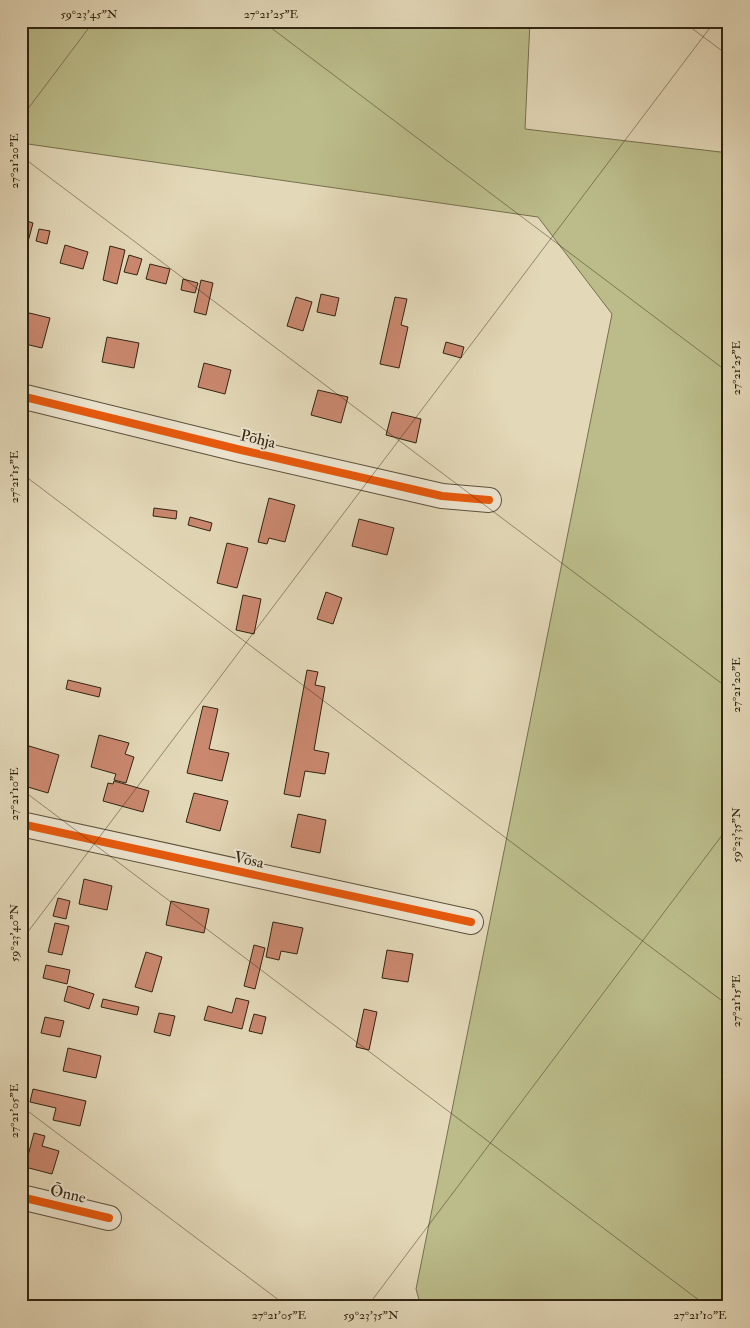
<svg xmlns="http://www.w3.org/2000/svg" width="750" height="1328" font-family="'IM FELL Double Pica',serif">
<style>
.green{fill:#bbbc8a;stroke:#76704e}
.building{fill:#ca886f;stroke:#312412}
.lines{fill:none;stroke-linecap:round;stroke-linejoin:round}
.minor-casing{stroke:#5e513c;stroke-width:26}
.minor{stroke:#ede6d1;stroke-width:24}
.cycleway-casing{stroke:#ede6d1;stroke-width:11}
.cycleway{stroke:#e8590c;stroke-width:8}
.ticks{fill:none;stroke:#312412;stroke-width:1;stroke-opacity:0.45}
.labels{text-anchor:middle;dominant-baseline:central;stroke-width:4;stroke-linejoin:round;paint-order:stroke}
.street-label{font-size:16px;fill:#312412;stroke:#ede6d1}
.neatline{fill:none;stroke:#312412;stroke-width:2}
.ticks-label{font-size:12px;text-anchor:middle;fill:#312412}
</style>
<rect width="100%" height="100%" fill="#e3d8b8"/>
<filter id="stains"><feTurbulence type="fractalNoise" baseFrequency=".004" numOctaves="4"/><feColorMatrix values="0 0 0 0 .2 0 0 0 0 .09 0 0 0 0 .02 0 0 0 .5 -.17"/></filter>
<radialGradient id="worn" r=".72"><stop offset=".6" stop-color="#630" stop-opacity="0"/><stop offset="1" stop-color="#630" stop-opacity=".3"/></radialGradient>
<polygon class="green" points="21,21 530,21 525,129 729,153 729,1307 421,1307 416,1289 612,314 538,217 21,143"/>
<g class="building">
<polygon points="21,219 33,223 21,268"/>
<polygon points="39,229 50,231 47,244 36,241"/>
<polygon points="65,245 88,252 83,269 60,263"/>
<polygon points="110,246 125,250 117,284 103,280"/>
<polygon points="129,255 142,259 137,275 124,272"/>
<polygon points="150,264 170,269 166,284 146,279"/>
<polygon points="183,279 198,283 195,293 181,290"/>
<polygon points="201,280 213,283 206,315 194,312"/>
<polygon points="321,294 339,298 335,316 317,312"/>
<polygon points="296,297 312,302 303,331 287,326"/>
<polygon points="395,297 407,299 401,325 408,327 399,368 380,364"/>
<polygon points="21,311 50,318 42,348 21,343"/>
<polygon points="107,337 139,343 134,368 102,362"/>
<polygon points="446,342 464,347 461,358 443,353"/>
<polygon points="204,363 231,370 225,394 198,387"/>
<polygon points="318,390 348,397 341,423 311,415"/>
<polygon points="392,412 421,419 416,443 386,435"/>
<polygon points="269,498 295,505 285,542 269,538 267,544 258,542"/>
<polygon points="154,508 177,511 176,519 153,516"/>
<polygon points="190,517 212,523 210,531 188,525"/>
<polygon points="359,519 394,528 387,555 352,546"/>
<polygon points="227,543 248,548 237,588 217,583"/>
<polygon points="326,592 342,598 333,624 317,619"/>
<polygon points="243,595 261,599 254,634 236,630"/>
<polygon points="307,670 318,672 315,685 325,687 314,750 329,753 325,774 305,771 300,797 284,794"/>
<polygon points="68,680 101,688 99,697 66,689"/>
<polygon points="203,706 218,709 209,749 229,753 222,781 187,773"/>
<polygon points="99,735 129,743 125,754 134,757 126,783 114,780 116,774 91,767"/>
<polygon points="29,746 59,755 48,793 21,785 21,773"/>
<polygon points="114,781 149,791 143,812 103,801 108,783 113,784"/>
<polygon points="194,793 228,801 220,831 186,822"/>
<polygon points="298,814 326,820 320,853 291,847"/>
<polygon points="84,879 112,886 107,910 79,904"/>
<polygon points="58,898 70,901 66,919 53,916"/>
<polygon points="171,901 209,909 204,933 166,925"/>
<polygon points="273,922 303,928 297,954 281,951 279,960 266,957"/>
<polygon points="55,923 69,926 62,955 48,952"/>
<polygon points="254,945 265,948 255,989 244,986"/>
<polygon points="387,950 413,954 408,982 382,978"/>
<polygon points="146,952 162,957 152,992 135,987"/>
<polygon points="46,965 70,970 67,984 43,978"/>
<polygon points="68,986 94,994 89,1009 64,1001"/>
<polygon points="236,998 249,1001 242,1029 204,1020 208,1006 232,1013"/>
<polygon points="103,999 139,1007 137,1015 101,1007"/>
<polygon points="364,1009 377,1012 369,1050 356,1047"/>
<polygon points="159,1013 175,1016 170,1036 154,1032"/>
<polygon points="254,1014 266,1017 262,1034 249,1031"/>
<polygon points="45,1017 64,1021 60,1037 41,1033"/>
<polygon points="68,1048 101,1056 96,1078 63,1071"/>
<polygon points="33,1089 86,1101 80,1126 53,1120 56,1108 30,1102"/>
<polygon points="34,1133 45,1136 42,1146 59,1151 52,1174 25,1167"/>
</g>
<g class="lines">
<defs>
<g id="minor">
<polyline points="21,396 241,450 442,496 489,500"/>
<polyline points="21,824 471,922"/>
<polyline points="21,1197 109,1218"/>
</g>
</defs>
<use href="#minor" class="minor-casing"/>
<use href="#minor" class="minor"/>
<defs>
<g id="cycleway">
<polyline points="21,396 241,450 442,496 489,500"/>
<polyline points="21,824 471,922"/>
<polyline points="21,1197 109,1218"/>
</g>
</defs>
<use href="#cycleway" class="cycleway-casing"/>
<use href="#cycleway" class="cycleway"/>
</g>
<path class="ticks" d="M262,21L729,373M682,21L729,56M21,118L94,21M21,156L729,689M21,473L729,1006M21,789L708,1307M21,941L715,21M21,1106L288,1307M367,1307L729,826"/>
<g class="labels">
<g class="street-label">
<text transform="translate(258 439) rotate(13)">Põhja</text>
<text transform="translate(249 860) rotate(12)">Võsa</text>
<text transform="translate(68 1194) rotate(13)">Õnne</text>
</g>
</g>
<rect width="750" height="1328" fill="none" stroke="#e3d8b8" stroke-width="55"/>
<rect x="28" y="28" width="694" height="1272" class="neatline"/>
<g class="ticks-label">
<text x="89" y="18">59°23'45"N</text>
<text x="271" y="18">27°21'25"E</text>
<text transform="translate(14 161) rotate(-90)" y="4">27°21'20"E</text>
<text transform="translate(736 368) rotate(-90)" y="4">27°21'25"E</text>
<text transform="translate(14 477) rotate(-90)" y="4">27°21'15"E</text>
<text transform="translate(736 685) rotate(-90)" y="4">27°21'20"E</text>
<text transform="translate(14 794) rotate(-90)" y="4">27°21'10"E</text>
<text transform="translate(736 835) rotate(-90)" y="4">59°23'35"N</text>
<text transform="translate(14 933) rotate(-90)" y="4">59°23'40"N</text>
<text transform="translate(736 1001) rotate(-90)" y="4">27°21'15"E</text>
<text transform="translate(14 1111) rotate(-90)" y="4">27°21'05"E</text>
<text x="279" y="1319">27°21'05"E</text>
<text x="371" y="1319">59°23'35"N</text>
<text x="700" y="1319">27°21'10"E</text>
</g>
<rect width="100%" height="100%" filter="url(#stains)"/>
<rect width="100%" height="100%" fill="url(#worn)"/>
</svg>
